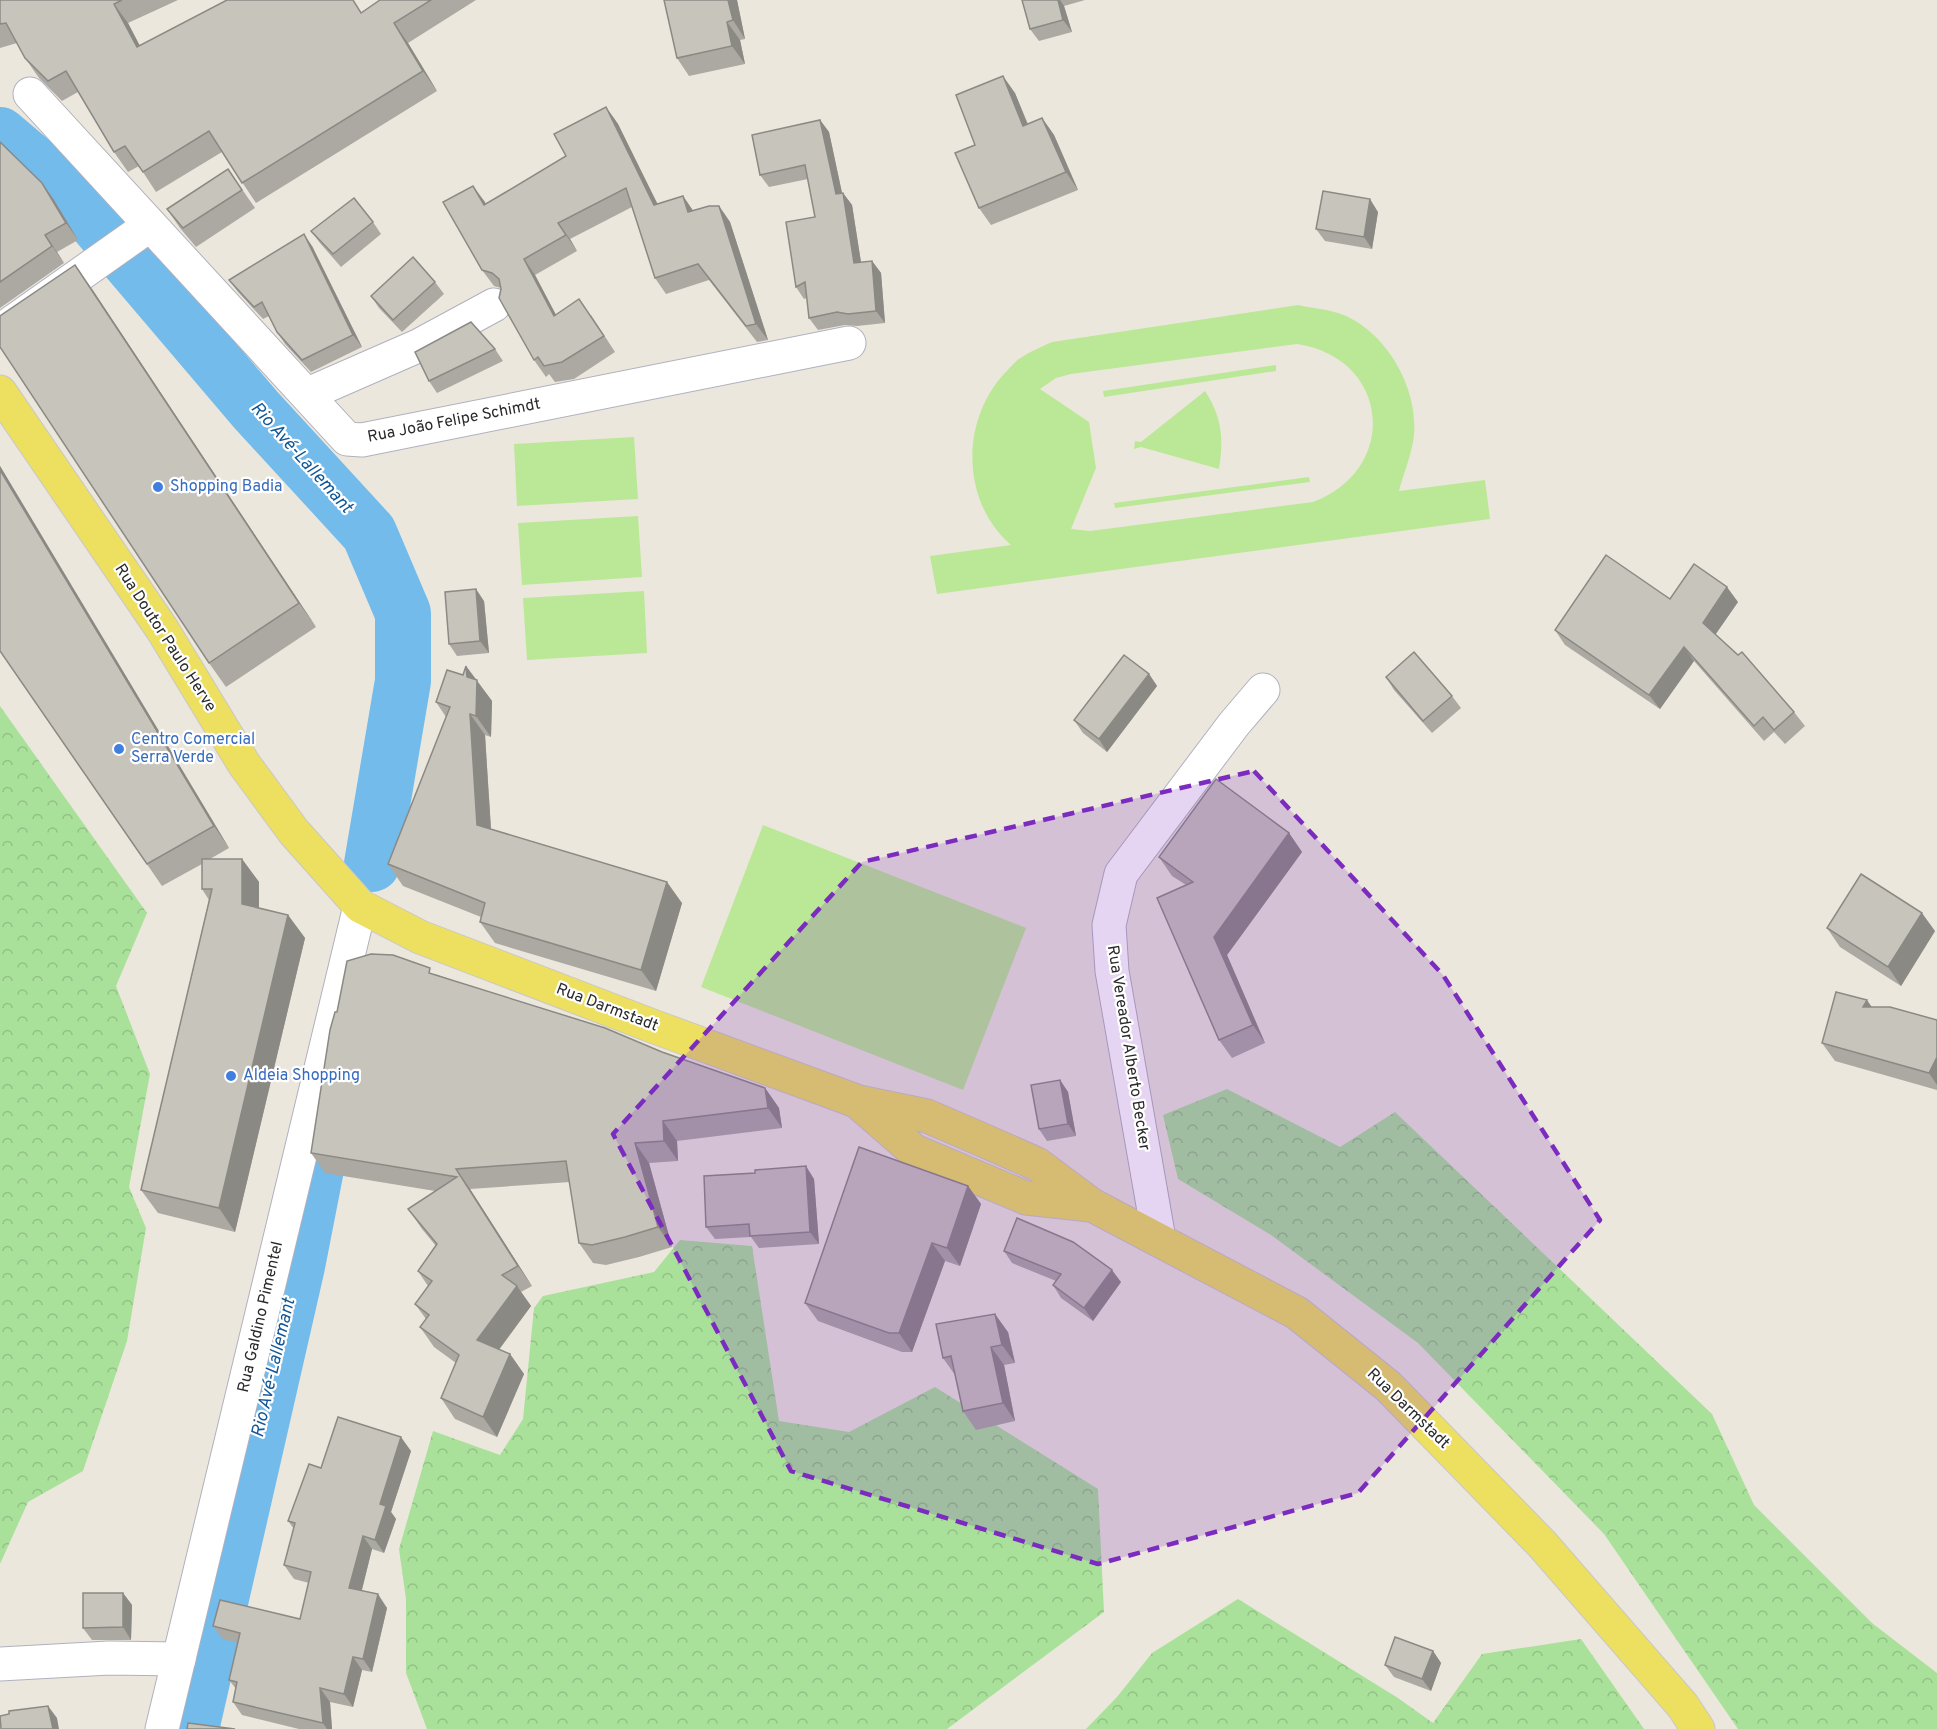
<svg xmlns="http://www.w3.org/2000/svg" width="1937" height="1729" font-family="Overpass,sans-serif">
<style>
.forest{fill:url(#forest-crowns)}
.pitch{fill:#bbe896;fill-rule:evenodd}
.lines{fill:none;stroke-linecap:round;stroke-linejoin:round}
.river{stroke:#72bbeb;stroke-width:56}
.street-casing{stroke:#b0b1be;stroke-width:35}
.primary-casing{stroke:#c8c8c8;stroke-width:35}
.street{stroke:#fff;stroke-width:33}
.primary{stroke:#eddf60;stroke-width:33}
.wall{fill:#aba9a2}
.shaded-wall{fill:#8b8984}
.building{fill:#c7c4bc;stroke:#8b8984;stroke-width:1.5}
.marked{fill:#7b2cbf;fill-opacity:0.2;stroke:#7b2cbf;stroke-width:4.5;stroke-dasharray:12 8;stroke-linejoin:round}
.shop-dot{fill:#3f7fe0;stroke:#fff;stroke-width:2}
.labels{text-anchor:middle;dominant-baseline:central;stroke-width:4.5;stroke-linejoin:round;paint-order:stroke}
.street-label{font-size:16px;fill:#2a2a2a;stroke:#fff}
.shop-label{font-size:16px;fill:#366cbe;stroke:#fff;text-anchor:start}
.water-label{font-size:18px;font-style:italic;fill:#115798;stroke:#fff}
</style>
<defs>
<pattern id="forest-crowns" width="20" height="18" patternUnits="userSpaceOnUse" patternTransform="scale(1.5)"><rect width="20" height="18" fill="#a9e19a"/><path d="M2 6a3 3 0 1 1 6 0M12 15a3 3 0 1 1 6 0" fill="none" stroke="#92c185"/></pattern>
</defs>
<rect width="100%" height="100%" fill="#ece7dd"/>
<g class="forest">
<polygon points="0,706 147,913 116,986 150,1074 129,1187 146,1228 127,1341 83,1471 28,1502 0,1564"/>
<polygon points="1227,1089 1340,1147 1395,1112 1712,1414 1754,1505 1872,1623 1937,1673 1937,1729 1738,1729 1604,1534 1418,1343 1271,1235 1178,1179 1163,1115"/>
<polygon points="680,1240 752,1246 779,1421 849,1432 935,1387 1098,1489 1104,1612 947,1729 427,1729 406,1673 406,1599 399,1549 433,1431 500,1455 523,1419 534,1308 543,1296 654,1272"/>
<polygon points="1238,1599 1398,1698 1433,1723 1482,1654 1581,1639 1644,1729 1086,1729 1117,1697 1152,1653"/>
</g>
<g class="pitch">
<path d="M1298,305C1311,308 1326,309 1338,313C1387,329 1422,393 1413,442C1410,459 1403,475 1399,491L1485,480L1490,519L937,594L930,556L1011,545C962,503 960,423 1003,375C1008,370 1013,363 1019,359C1029,352 1041,347 1052,342ZM1297,344C1390,358 1400,469 1313,502L1090,531L1071,529L1096,468L1089,422L1040,389L1056,378L1071,374Z"/>
<polygon points="1276,365 1276,371 1104,397 1103,391"/>
<path d="M1205,391C1222,417 1224,439 1219,469L1141,447L1134,449L1135,441L1141,442Z"/>
<polygon points="634,437 638,499 517,506 514,444"/>
<polygon points="1309,477 1310,482 1115,508 1114,503"/>
<polygon points="638,516 642,577 522,585 518,523"/>
<polygon points="644,591 647,653 527,660 523,598"/>
<polygon points="763,825 1026,928 963,1090 701,987"/>
</g>
<g class="lines">
<g class="river">
<polyline points="0,135 79,202 256,410 369,533 403,613 403,681 372,864"/>
<polyline points="191,1729 297,1266 332,1087"/>
</g>
<defs>
<g id="street">
<polyline points="30,94 347,439 362,440 849,343"/>
<polyline points="0,331 150,225"/>
<polyline points="308,394 420,345 494,305"/>
<polyline points="1159,1239 1112,971 1109,925 1121,874 1234,724 1263,690"/>
<polyline points="0,1664 109,1658 179,1659"/>
<polyline points="162,1729 360,906"/>
</g>
<g id="primary">
<polyline points="0,392 162,629 244,764 294,832 360,906 420,937 655,1027 859,1102 927,1116 978,1138 1037,1164 1092,1205 1297,1313 1388,1386 1542,1544 1683,1706 1698,1729"/>
<polyline points="860,1104 914,1151 1026,1198 1090,1205"/>
</g>
</defs>
<use href="#street" class="street-casing"/>
<use href="#primary" class="primary-casing"/>
<use href="#street" class="street"/>
<use href="#primary" class="primary"/>
</g>
<g class="wall">
<polygon points="0,0 178,0 128,23 139,45 362,12 380,0 476,0 408,43 437,91 256,203 222,152 156,192 139,166 128,172 114,152 78,92 62,101 39,78 25,58 17,43 0,48"/>
<polygon points="737,0 745,39 740,40 745,64 689,76 677,58"/>
<polygon points="1022,0 1085,0 1064,6 1072,32 1039,41 1030,29"/>
<polygon points="1015,93 1028,124 1042,118 1054,135 1078,190 991,225 979,208 975,145"/>
<polygon points="606,107 618,124 657,204 683,196 693,211 719,206 730,222 768,340 757,342 709,280 666,294 655,278 632,207 570,239 577,251 535,275 556,315 591,315 615,352 574,379 555,382 549,374 546,377 534,360 501,288 494,286 482,270 486,204 566,156"/>
<polygon points="820,120 829,132 842,193 843,193 852,205 861,262 872,261 881,273 885,323 857,326 845,325 818,330 809,318 807,298 804,299 796,287 815,217 808,179 769,187 760,175"/>
<polygon points="0,142 42,183 54,200 78,240 57,252 64,263 0,308"/>
<polygon points="228,169 255,208 196,247 180,228 167,209"/>
<polygon points="1378,212 1372,249 1325,241 1316,229"/>
<polygon points="373,222 381,234 341,267 320,243 311,231"/>
<polygon points="312,246 362,347 311,372 285,344 277,332 269,316 263,319 238,292 229,280"/>
<polygon points="435,282 444,294 402,332 379,308 371,296"/>
<polygon points="92,289 316,627 226,687 209,663"/>
<polygon points="495,349 503,361 437,393 429,381"/>
<polygon points="0,466 229,848 210,859 242,859 259,882 259,908 288,915 305,938 235,1232 158,1213 141,1190 209,900 202,889 202,864 162,886 0,651"/>
<polygon points="1670,599 1738,602 1715,635 1794,712 1805,726 1785,744 1774,732 1764,741 1694,661 1660,709 1565,645 1555,630"/>
<polygon points="484,601 489,653 457,656 449,644"/>
<polygon points="466,666 492,701 491,737 485,735 491,829 682,903 656,991 495,943 480,922 481,917 403,886 388,864 446,717 436,702 463,675"/>
<polygon points="1149,674 1157,686 1107,752 1083,733 1074,720"/>
<polygon points="1386,677 1452,696 1461,708 1432,733 1394,690"/>
<polygon points="1289,833 1302,852 1227,955 1265,1043 1232,1058 1219,1040 1186,885 1172,876 1159,857"/>
<polygon points="1827,928 1935,931 1901,986 1840,947"/>
<polygon points="435,974 765,1088 779,1108 782,1128 677,1141 678,1161 649,1163 672,1247 639,1257 606,1265 593,1263 579,1243 570,1182 470,1189 532,1286 521,1292 531,1306 499,1350 510,1354 524,1374 497,1437 455,1419 441,1398 456,1363 434,1347 420,1327 426,1319 415,1304 428,1286 418,1271 436,1246 422,1229 408,1209 435,1191 325,1173 311,1153 337,1012"/>
<polygon points="1871,1007 1937,1020 1937,1090 1835,1061 1822,1043"/>
<polygon points="1060,1080 1068,1092 1076,1136 1047,1141 1039,1129"/>
<polygon points="814,1179 819,1244 759,1248 751,1237 715,1239 706,1227"/>
<polygon points="968,1186 981,1204 960,1266 945,1261 912,1352 902,1352 818,1321 805,1303"/>
<polygon points="1004,1251 1121,1282 1093,1321 1061,1298 1053,1285 1056,1281 1012,1263"/>
<polygon points="1008,1332 1015,1363 1004,1365 1015,1421 976,1430 963,1411 955,1375 943,1358"/>
<polygon points="411,1451 391,1512 396,1519 384,1553 372,1549 362,1590 387,1608 372,1672 362,1670 353,1707 330,1702 332,1729 299,1729 242,1715 233,1702 236,1689 229,1680 238,1643 223,1639 213,1626 300,1619 309,1583 294,1579 284,1565 294,1529 288,1521 321,1468"/>
<polygon points="123,1593 132,1605 131,1640 92,1640 83,1628"/>
<polygon points="1433,1651 1441,1663 1431,1691 1394,1677 1385,1665"/>
</g>
<g class="shaded-wall">
<polygon points="728,0 737,0 745,39 733,20"/>
<polygon points="1058,0 1060,0 1064,6 1072,32 1063,20"/>
<polygon points="114,4 128,23 151,67 137,47"/>
<polygon points="727,22 740,40 745,64 732,46"/>
<polygon points="394,23 408,43 437,91 423,71"/>
<polygon points="1003,76 1015,93 1035,143 1023,126"/>
<polygon points="606,107 618,124 666,221 654,205"/>
<polygon points="1042,118 1054,135 1078,190 1066,172"/>
<polygon points="820,120 829,132 845,207 836,194"/>
<polygon points="42,183 54,200 78,240 66,223"/>
<polygon points="473,186 485,202 495,221 484,205"/>
<polygon points="843,193 852,205 863,275 854,263"/>
<polygon points="683,196 694,212 688,212"/>
<polygon points="1370,199 1378,212 1372,249 1364,237"/>
<polygon points="719,206 730,222 768,340 756,324"/>
<polygon points="558,223 570,239 577,251 566,235"/>
<polygon points="304,234 312,246 362,347 353,335"/>
<polygon points="45,235 57,252 64,263 52,246"/>
<polygon points="524,259 535,275 565,332 554,316"/>
<polygon points="872,261 881,273 885,323 876,311"/>
<polygon points="75,265 92,289 316,627 299,603"/>
<polygon points="0,466 229,848 214,826 0,470"/>
<polygon points="1727,587 1738,602 1713,638 1703,623"/>
<polygon points="476,589 484,601 489,653 480,641"/>
<polygon points="1684,647 1694,661 1660,709 1649,695"/>
<polygon points="466,666 492,701 491,737 476,716 467,677"/>
<polygon points="1149,674 1157,686 1107,752 1099,739"/>
<polygon points="470,714 485,735 492,846 477,825"/>
<polygon points="1289,833 1302,852 1227,955 1265,1043 1253,1025 1214,937"/>
<polygon points="242,859 259,882 259,927 242,904"/>
<polygon points="667,882 682,903 656,991 641,970"/>
<polygon points="1922,913 1935,931 1901,986 1888,967"/>
<polygon points="288,915 305,938 235,1232 219,1208"/>
<polygon points="1867,1000 1880,1019 1863,1007"/>
<polygon points="1937,1057 1937,1085 1929,1073"/>
<polygon points="1060,1080 1068,1092 1076,1136 1068,1124"/>
<polygon points="765,1088 779,1108 782,1128 768,1108"/>
<polygon points="663,1121 677,1141 678,1161 664,1141"/>
<polygon points="635,1143 649,1163 672,1247 658,1227"/>
<polygon points="806,1166 814,1179 819,1244 810,1232"/>
<polygon points="456,1169 470,1189 532,1286 518,1266"/>
<polygon points="968,1186 981,1204 960,1266 947,1248"/>
<polygon points="932,1243 945,1261 912,1352 899,1333"/>
<polygon points="1112,1270 1121,1282 1093,1321 1084,1308"/>
<polygon points="517,1286 531,1306 491,1360 477,1340"/>
<polygon points="995,1314 1008,1332 1015,1363 1002,1345"/>
<polygon points="991,1347 1004,1365 1015,1421 1003,1403"/>
<polygon points="510,1354 524,1374 497,1437 483,1417"/>
<polygon points="401,1437 411,1451 391,1512 396,1519 384,1553 375,1540 380,1504"/>
<polygon points="363,1536 372,1549 359,1601 349,1588"/>
<polygon points="123,1593 132,1605 131,1640 123,1627"/>
<polygon points="378,1594 387,1608 372,1672 363,1659"/>
<polygon points="1433,1651 1441,1663 1431,1691 1422,1679"/>
<polygon points="353,1657 362,1670 353,1707 344,1694"/>
<polygon points="320,1688 330,1702 332,1729 327,1729 323,1723"/>
<polygon points="48,1706 57,1718 59,1729 53,1729"/>
</g>
<g class="building">
<polygon points="0,0 122,0 114,4 137,47 227,0 353,0 361,13 380,0 431,0 394,23 423,71 242,183 209,131 143,172 125,146 114,152 66,71 48,81 25,58 6,23 0,24"/>
<polygon points="664,0 728,0 733,20 727,22 732,46 677,58"/>
<polygon points="1022,0 1058,0 1063,20 1030,29"/>
<polygon points="1003,76 1023,126 1042,118 1066,172 979,208 955,153 975,145 956,95"/>
<polygon points="606,107 654,205 683,196 688,212 709,206 719,206 756,324 746,326 698,264 655,278 626,188 558,223 566,235 524,259 554,316 579,299 604,336 562,362 544,366 538,357 534,360 499,298 501,289 499,279 492,273 482,270 443,202 473,186 484,205 506,192 566,156 554,134"/>
<polygon points="820,120 836,194 843,193 854,263 872,261 876,311 848,314 837,312 809,318 805,282 796,287 786,222 815,217 805,165 760,175 752,135"/>
<polygon points="0,142 42,183 66,223 45,235 52,246 0,282"/>
<polygon points="228,169 242,190 183,228 167,209"/>
<polygon points="1323,191 1370,199 1364,237 1316,229"/>
<polygon points="354,198 373,222 333,254 311,231"/>
<polygon points="304,234 353,335 302,360 277,332 262,302 254,307 229,280"/>
<polygon points="413,257 435,282 393,320 371,296"/>
<polygon points="75,265 299,603 209,663 0,347 0,316"/>
<polygon points="471,322 495,349 429,381 415,352"/>
<polygon points="0,470 214,826 147,864 0,651"/>
<polygon points="1606,555 1670,599 1694,564 1727,587 1703,623 1738,655 1742,652 1794,712 1774,730 1763,717 1754,726 1684,647 1649,695 1555,630"/>
<polygon points="476,589 480,641 449,644 445,592"/>
<polygon points="1414,652 1452,696 1423,721 1386,677"/>
<polygon points="1124,655 1149,674 1099,739 1074,720"/>
<polygon points="466,666 467,677 477,680 476,716 470,714 477,825 667,882 641,970 480,922 485,903 388,864 450,707 436,702 447,670 463,675"/>
<polygon points="1216,779 1289,833 1214,937 1253,1025 1219,1040 1157,898 1193,882 1159,857"/>
<polygon points="202,859 242,859 242,904 288,915 219,1208 141,1190 212,889 202,889"/>
<polygon points="1861,874 1922,913 1888,967 1827,928"/>
<polygon points="371,954 393,955 430,968 429,973 605,1028 662,1052 765,1088 768,1108 663,1121 664,1141 635,1143 658,1227 625,1237 592,1245 579,1243 566,1161 456,1169 518,1266 502,1275 517,1286 477,1340 510,1354 483,1417 441,1398 459,1355 420,1327 429,1315 415,1304 432,1281 418,1271 437,1244 408,1209 457,1177 311,1153 330,1030 335,1012 337,1012 347,961"/>
<polygon points="1836,992 1867,1000 1863,1007 1890,1007 1937,1020 1937,1057 1929,1073 1822,1043"/>
<polygon points="1060,1080 1068,1124 1039,1129 1031,1085"/>
<polygon points="859,1147 968,1186 947,1248 932,1243 899,1333 889,1333 805,1303"/>
<polygon points="806,1166 810,1232 750,1236 749,1224 706,1227 704,1176 755,1173 755,1170"/>
<polygon points="1017,1218 1073,1242 1112,1270 1084,1308 1053,1285 1061,1274 1004,1251"/>
<polygon points="995,1314 1002,1345 991,1347 1003,1403 963,1411 951,1356 943,1358 936,1324"/>
<polygon points="338,1417 401,1437 380,1504 386,1506 375,1540 363,1536 349,1588 378,1594 363,1659 353,1657 344,1694 320,1688 323,1723 233,1702 237,1682 229,1680 240,1633 213,1626 220,1600 300,1619 311,1572 284,1565 295,1523 288,1521 309,1464 321,1468"/>
<polygon points="83,1593 123,1593 123,1627 83,1628"/>
<polygon points="1395,1637 1433,1651 1422,1679 1385,1665"/>
<polygon points="48,1706 53,1729 1,1729 0,1716 9,1714 9,1711"/>
<polygon points="188,1723 235,1729 187,1729"/>
</g>
<path class="marked" d="M1254,771L1443,975L1600,1220L1358,1493L1098,1564L791,1471L613,1134L862,862Z"/>
<g class="shop-dot">
<circle cx="158" cy="487" r="6"/>
<circle cx="119" cy="749" r="6"/>
<circle cx="231" cy="1076" r="6"/>
</g>
<g class="labels">
<g class="street-label">
<text transform="translate(454 421) rotate(-11)">Rua João Felipe Schimdt</text>
<text transform="translate(165 638) rotate(57)">Rua Doutor Paulo Herve</text>
<text transform="translate(607 1008) rotate(21)">Rua Darmstadt</text>
<text transform="translate(1128 1048) rotate(81)">Rua Vereador Alberto Becker</text>
<text transform="translate(261 1317) rotate(-77)">Rua Galdino Pimentel</text>
<text transform="translate(1408 1409) rotate(44)">Rua Darmstadt</text>
</g>
<g class="shop-label">
<text x="170" y="487">Shopping Badia</text>
<text x="131" y="740">Centro Comercial<tspan x="131" dy="18">Serra Verde</tspan></text>
<text x="243" y="1076">Aldeia Shopping</text>
</g>
<g class="water-label">
<text transform="translate(301 458) rotate(48)">Rio Avé‐Lallemant</text>
<text transform="translate(274 1368) rotate(-77)">Rio Avé‐Lallemant</text>
</g>
</g>
</svg>
